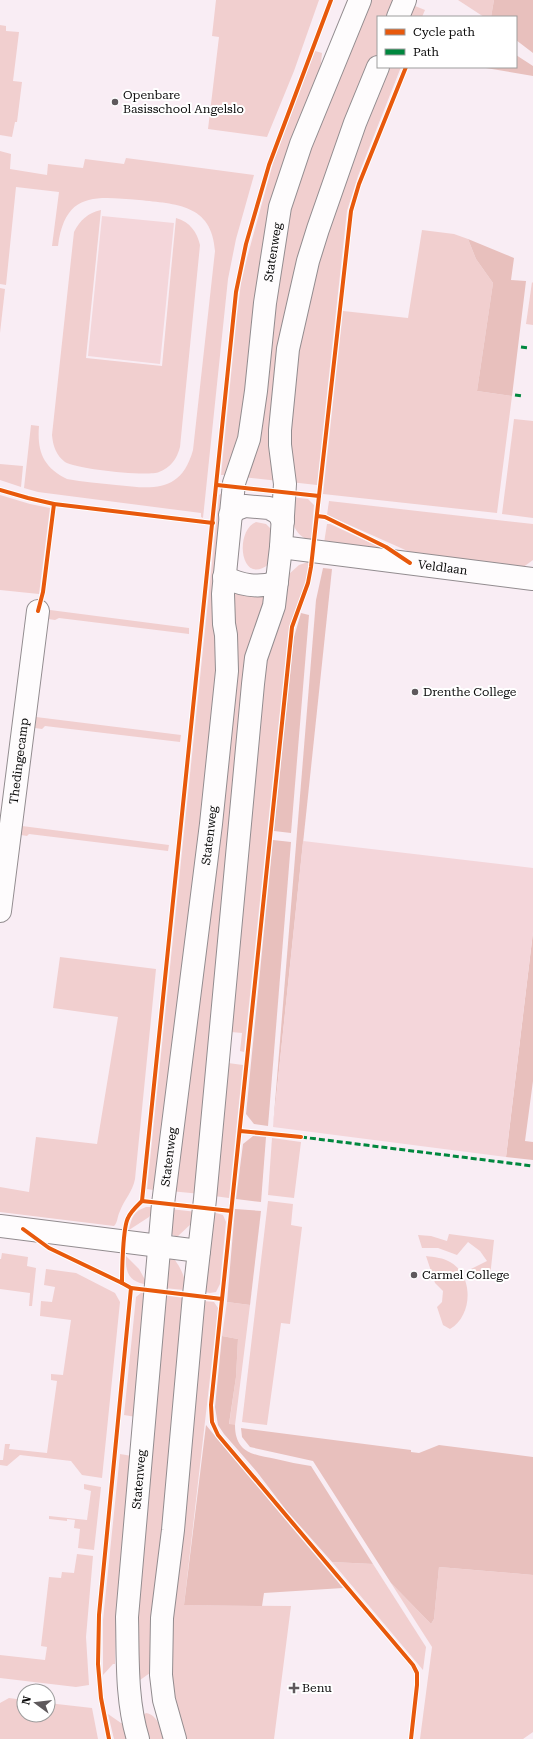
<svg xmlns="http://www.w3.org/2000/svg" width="533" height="1739" font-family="'Roboto Serif',serif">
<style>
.green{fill:#f1cfcf}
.forest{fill:#e8c0bd}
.pitch{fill:#f4d6da}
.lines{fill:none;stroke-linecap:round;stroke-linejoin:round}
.minor-casing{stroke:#928c8f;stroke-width:24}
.minor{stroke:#fefcfd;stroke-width:22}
.quiet{stroke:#00873e;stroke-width:3;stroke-dasharray:6 3;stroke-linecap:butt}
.cycleway-casing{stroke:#fff;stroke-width:6}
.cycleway{stroke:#e8590c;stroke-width:4}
.poi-dot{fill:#5e595c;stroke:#fff;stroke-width:1.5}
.labels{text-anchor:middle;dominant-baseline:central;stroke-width:4;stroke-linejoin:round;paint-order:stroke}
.poi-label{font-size:12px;fill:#0a0a0a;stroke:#fff;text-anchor:start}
.street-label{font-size:12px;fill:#0a0a0a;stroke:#fff}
</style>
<rect width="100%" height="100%" fill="#f9edf4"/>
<g class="green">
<polygon points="216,0 319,0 294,71 267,137 208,129 219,37 212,36"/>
<polygon points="367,0 400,0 393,17 378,17 378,53 319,209 279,481 242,477 284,216"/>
<polygon points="458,0 494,0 491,17 484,17"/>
<polygon points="410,4 425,10 422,17 405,17"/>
<polygon points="0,25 6,26 6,31 19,32 13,81 22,82 17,122 15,122 12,137 0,135"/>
<polygon points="315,51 322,53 319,83 251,370 231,475 221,475 237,315 241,283 247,258 273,163"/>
<polygon points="385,67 401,67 358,176 347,211 317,485 290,482 286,459 306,286"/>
<path d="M0,151L11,154L10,169L47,175L48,164L83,168L85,159L124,164L126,158L254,175L236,239L228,279L203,518L201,517V513L38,492L24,488L31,425L39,426C37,451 43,467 67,479C83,482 100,483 116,485C153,489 181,493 193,450L215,251C212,204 176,204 139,200C94,196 65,192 58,246H52L59,192L16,187L6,285L0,284Z"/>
<path d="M101,210L86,358L162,366L176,218C190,222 197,232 200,245L180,447C177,459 170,468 159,472C148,477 75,469 65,462C56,455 53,446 52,435L74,232C80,220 88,213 101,210Z"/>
<polygon points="422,230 454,234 468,239 476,259 493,283 477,391 512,396 497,513 323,494 343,311 408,318"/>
<polygon points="532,282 533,283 533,325 526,324"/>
<polygon points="0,288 5,289 0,333"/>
<polygon points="514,419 533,421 533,518 502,514"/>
<polygon points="0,464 23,466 21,487 0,480"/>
<polygon points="225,491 221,643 159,1191 147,1189 219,495"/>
<polygon points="0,495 30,504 50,508 39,594 0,590"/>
<path d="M290,497L308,499L314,505L311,541C290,534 291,515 290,497Z"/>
<polygon points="329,501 533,524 533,560 522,568 412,553 327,515"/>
<path d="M256,522L266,524L272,530L269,564C240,587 234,531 256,522Z"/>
<polygon points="327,524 330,524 386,550 324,543"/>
<path d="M308,562C311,587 292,610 288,635L244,1052L240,1051L242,1033L231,1032L261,669L289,574L299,565Z"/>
<polygon points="229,591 269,595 201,1194 170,1191"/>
<polygon points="50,610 189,628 189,634 59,618 55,620 48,619"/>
<polygon points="36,717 181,735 180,742 45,726 42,729 35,728"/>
<polygon points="22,826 169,845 168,851 29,834 27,836 21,835"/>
<path d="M60,957L156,969L135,1179C133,1191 124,1200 120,1211C117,1217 118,1222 114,1226L0,1212V1187L29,1192L36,1137L97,1144L118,1017L53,1008Z"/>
<polygon points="228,1063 243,1065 229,1198 214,1196"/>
<polygon points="272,1138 301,1142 294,1198 268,1195"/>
<polygon points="268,1201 293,1204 291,1225 302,1227 290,1324 281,1323 267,1425 242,1422"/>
<path d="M146,1207H156L149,1217L129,1230C131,1218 134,1211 146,1207Z"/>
<polygon points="170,1209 197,1212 192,1223 177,1237 171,1234"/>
<polygon points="216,1213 223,1215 226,1222 220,1284 216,1292 210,1293 204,1292 212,1214"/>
<polygon points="449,1234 494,1240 490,1277 474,1275 471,1269 487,1261 480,1251 468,1242 457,1255 438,1248 422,1248 418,1235 431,1236 447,1241"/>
<polygon points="2,1253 28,1257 27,1266 36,1268 32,1306 29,1306 30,1293 0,1289 0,1259 1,1259"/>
<path d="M126,1256L139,1269L148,1285C130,1282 125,1274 126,1256Z"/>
<path d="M426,1256C434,1257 444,1258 450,1262C474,1275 473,1316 450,1329L443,1325L437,1307L442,1302L443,1291L435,1283Z"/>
<path d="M171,1259L175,1260C181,1269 187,1279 184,1290L164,1288L168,1261Z"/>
<polygon points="46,1269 76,1273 115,1293 120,1302 102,1478 82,1475 71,1461 20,1455 7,1466 0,1465 0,1460 3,1460 5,1444 10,1444 9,1449 47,1453 57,1381 51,1380 51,1374 63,1375 71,1320 40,1316 41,1301 52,1302 55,1287 44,1285"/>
<polygon points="141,1293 147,1293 136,1417 124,1415 136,1297"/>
<polygon points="162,1295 184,1298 150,1673 140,1680 138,1680 133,1665"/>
<polygon points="203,1301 214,1302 218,1308 184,1605 291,1606 274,1739 184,1739 175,1703 171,1676 169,1641"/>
<polygon points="227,1302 250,1305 235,1425 229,1425 236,1377 238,1339 222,1336"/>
<polygon points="120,1454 132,1456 116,1621 115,1664 113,1664 103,1675 103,1620"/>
<polygon points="84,1484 101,1487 94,1550 78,1548 80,1529 74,1528 75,1520 67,1519 67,1521 49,1519 49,1516 87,1520 91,1491 84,1489"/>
<polygon points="77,1554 93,1556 86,1637 89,1685 76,1687 0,1678 0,1655 45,1660 47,1647 41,1646 49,1577 61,1578 62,1572 74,1573"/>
<polygon points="332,1562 373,1564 426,1647 423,1670"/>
<polygon points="439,1567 533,1575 533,1732 523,1739 420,1739 432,1647 391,1583 431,1624 434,1619"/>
<polygon points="9,1698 24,1700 24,1715 48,1715 48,1703 92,1708 98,1739 0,1739 0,1703"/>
<path d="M146,1713C158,1715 161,1729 165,1739H147L143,1715Z"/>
<polygon points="108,1714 121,1723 123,1723 127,1739 114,1739"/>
</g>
<g class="forest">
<polygon points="494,0 533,0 533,53 516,40 516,17 491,17"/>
<polygon points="516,55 533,66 533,76 480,67 516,67"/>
<polygon points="468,239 514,258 511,280 526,281 512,396 477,391 493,283 476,259"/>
<polygon points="323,568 332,569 273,1127 316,600"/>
<polygon points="301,613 309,615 291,833 274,831 294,637"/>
<polygon points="273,840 291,842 268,1126 254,1124 246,1114"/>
<polygon points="533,932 533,1081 525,1141 533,1142 533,1160 506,1157"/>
<polygon points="253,1136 266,1137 261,1202 236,1199 243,1144"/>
<polygon points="235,1209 261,1211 250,1305 227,1302"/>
<path d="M222,1336L238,1339L236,1377L229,1424L235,1425C235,1453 254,1455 276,1459C288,1462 299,1464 311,1466L373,1564L332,1562L286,1510L257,1472L224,1434L218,1425L215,1407Z"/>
<polygon points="206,1425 224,1447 343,1588 264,1593 262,1606 184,1605"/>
<polygon points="241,1428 411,1450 411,1452 419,1453 439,1445 533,1457 533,1575 439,1567 434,1619 431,1624 391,1583 313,1461 250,1447 242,1437"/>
</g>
<g class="pitch">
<polygon points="102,216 174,223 160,364 88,356"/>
<polygon points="303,841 533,868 533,932 506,1157 273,1127"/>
</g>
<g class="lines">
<defs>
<g id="minor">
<polyline points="398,17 405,0"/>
<polyline points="230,515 237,509 245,506 269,508 278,513 283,521"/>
<path id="s1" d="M281,547L533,579"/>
<path d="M224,577C241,585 258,589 277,582"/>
<path id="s2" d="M0,911L38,611"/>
<polyline points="0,1226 199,1251"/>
<path id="s3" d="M138,1739C126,1700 128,1657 127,1617L163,1204L211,824L227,671L226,635L224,624L223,594L234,483L249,439L256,391L265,303L280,207L301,144L360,0"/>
<polyline points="175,1739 164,1700 161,1675 162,1618 173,1530 194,1295 205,1199 253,684 256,658 274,606 281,547 285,484 280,445 280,430 288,349 308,261 318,229 355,123 378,67"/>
</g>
</defs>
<use href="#minor" class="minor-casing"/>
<use href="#minor" class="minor"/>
<g class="quiet">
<polyline points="521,347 529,348"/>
<polyline points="515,395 522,396"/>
<polyline points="301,1137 533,1166"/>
</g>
<defs>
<g id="cycleway">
<polyline points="406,67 359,184 351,211 311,567 308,583 292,627 211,1405 212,1422 218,1435 413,1665 417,1673 417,1685 411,1739"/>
<polyline points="217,485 319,496"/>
<polyline points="0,490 28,498 54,504 213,523"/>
<polyline points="317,516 325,517 386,547 410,563"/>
<polyline points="38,611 43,592 54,504"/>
<polyline points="240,1131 301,1137"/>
<polyline points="142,1201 231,1211"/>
<polyline points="23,1229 49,1248 122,1283"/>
<polyline points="131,1288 222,1299"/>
<path d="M109,1739L101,1698L98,1664L99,1615L131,1288L122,1283C122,1270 123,1227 128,1218C131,1211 137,1206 142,1201L236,292L246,244L269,165L331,0"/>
</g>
</defs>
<use href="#cycleway" class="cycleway-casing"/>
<use href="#cycleway" class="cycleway"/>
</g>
<g class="poi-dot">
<circle cx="115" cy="102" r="4"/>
<circle cx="415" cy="692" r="4"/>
<circle cx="414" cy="1275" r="4"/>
<path d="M292 1682h4v4h4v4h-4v4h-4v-4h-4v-4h4z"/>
</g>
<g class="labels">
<g class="poi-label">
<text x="123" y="95">Openbare<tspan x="123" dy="14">Basisschool Angelslo</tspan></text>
<text x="423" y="692">Drenthe College</text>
<text x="422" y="1275">Carmel College</text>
<text x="302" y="1688">Benu</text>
</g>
<g class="street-label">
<text stroke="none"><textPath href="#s3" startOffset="1498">Statenweg</textPath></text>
<text stroke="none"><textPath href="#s1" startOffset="163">Veldlaan</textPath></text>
<text stroke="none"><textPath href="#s2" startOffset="151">Thedingecamp</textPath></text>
<text stroke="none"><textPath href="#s3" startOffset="909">Statenweg</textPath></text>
<text stroke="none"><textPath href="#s3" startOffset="585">Statenweg</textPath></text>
<text stroke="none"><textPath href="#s3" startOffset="261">Statenweg</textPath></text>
</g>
</g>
<rect x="377" y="16" width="140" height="52" fill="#ffffff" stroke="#9d9d9d"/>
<rect x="385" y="29" width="20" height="6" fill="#e8590c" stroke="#9d9d9d"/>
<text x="413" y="36" font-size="12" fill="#0a0a0a">Cycle path</text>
<rect x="385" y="49" width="20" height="6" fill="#00873e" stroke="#9d9d9d"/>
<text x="413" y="56" font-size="12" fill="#0a0a0a">Path</text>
<g transform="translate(36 1703) rotate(285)"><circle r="19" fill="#ffffff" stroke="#9d9d9d"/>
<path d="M0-3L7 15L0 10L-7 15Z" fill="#5e595c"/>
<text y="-6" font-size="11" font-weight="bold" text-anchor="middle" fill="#0a0a0a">N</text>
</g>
</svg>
